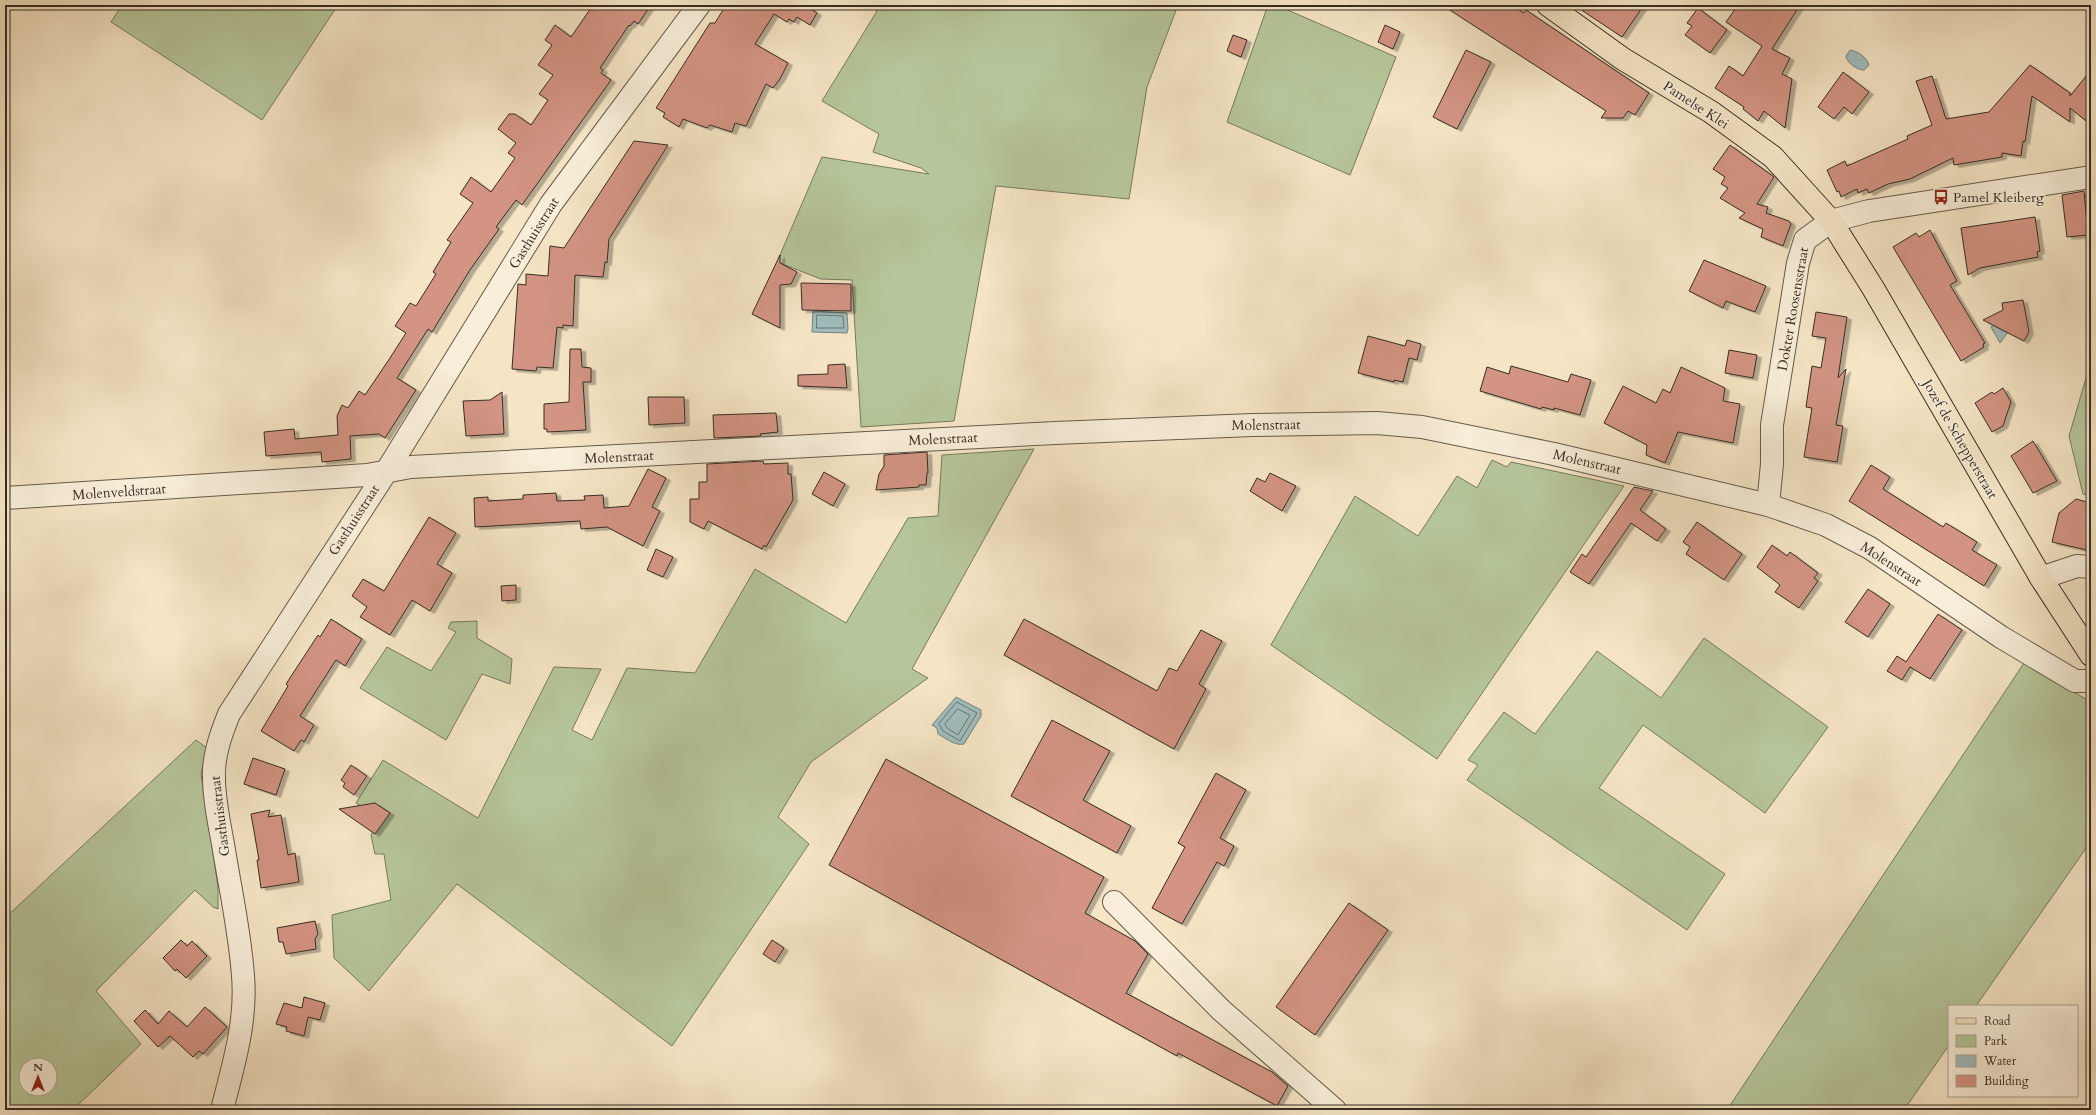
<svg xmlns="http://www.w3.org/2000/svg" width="2096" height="1115" font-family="Cardo,serif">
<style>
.green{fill:#b6c69a;stroke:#767a5f;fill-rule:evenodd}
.water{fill:#a0bdbe;stroke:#768380}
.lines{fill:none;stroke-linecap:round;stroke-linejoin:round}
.shore{stroke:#6b7571;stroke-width:1}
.building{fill:#d39483;stroke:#362d24;filter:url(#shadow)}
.minor-casing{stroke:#665b4c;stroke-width:24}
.major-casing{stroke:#362d24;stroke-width:24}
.minor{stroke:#f8eed9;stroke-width:22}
.major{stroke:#f5e5c5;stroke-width:22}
.labels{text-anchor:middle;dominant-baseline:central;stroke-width:3;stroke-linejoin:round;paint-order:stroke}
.street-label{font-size:14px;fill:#362d24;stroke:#f8eed9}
.poi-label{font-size:14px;fill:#362d24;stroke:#f8eed9;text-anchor:start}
</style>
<defs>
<filter id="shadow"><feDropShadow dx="4.5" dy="2.5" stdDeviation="0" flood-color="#0004"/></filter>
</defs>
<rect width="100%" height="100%" fill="#f5e5c5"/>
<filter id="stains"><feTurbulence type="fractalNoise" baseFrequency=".005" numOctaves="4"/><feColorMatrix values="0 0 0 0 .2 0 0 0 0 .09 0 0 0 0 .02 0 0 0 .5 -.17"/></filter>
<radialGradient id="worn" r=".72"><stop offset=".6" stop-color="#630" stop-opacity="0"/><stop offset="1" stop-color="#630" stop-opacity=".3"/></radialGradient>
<g class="green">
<polygon points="122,5 338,5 262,120 111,22"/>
<polygon points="867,5 1178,5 1147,87 1129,199 996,186 954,421 861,427 852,280 821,279 777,262 822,157 929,174 921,168 873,152 879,134 822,101 877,11"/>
<polygon points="1268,5 1276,5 1396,57 1350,175 1227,122"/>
<polygon points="2091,361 2091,496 2083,494 2069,436"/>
<polygon points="1034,449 912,669 928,678 811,762 778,817 809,844 672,1046 457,884 369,991 334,958 332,915 391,900 384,854 375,854 371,835 381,818 356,803 383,760 478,818 554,667 601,669 572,730 592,740 627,668 695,673 755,569 846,623 908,518 938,516 942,455"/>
<polygon points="1492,460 1507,467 1511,462 1624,486 1437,759 1271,645 1355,496 1418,536 1457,476 1477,488"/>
<polygon points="477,621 477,638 512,659 510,684 482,674 446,740 360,688 387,647 431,671 456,632 448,628 451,622"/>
<polygon points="1704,638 1828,727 1765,813 1643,725 1599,788 1725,874 1687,930 1467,780 1478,765 1468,760 1504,712 1535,734 1597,651 1661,698"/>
<polygon points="2024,663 2091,702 2091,841 1976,1006 1949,1006 1949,1045 1904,1110 1727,1110"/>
<path d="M196,740L207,748L201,774L218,887V909L213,907L195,890L96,991L141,1044L73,1110H5V918ZM26,1065H50V1089H26Z"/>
</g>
<g class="water">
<path d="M1850,50C1857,51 1867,57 1869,65L1864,70C1857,70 1847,63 1846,56Z"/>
<polygon points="813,311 847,313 848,329 847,333 812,332"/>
<polygon points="2003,320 2009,331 2000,343 1991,327"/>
<path d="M956,697L981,710V716L964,744C955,746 947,739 938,734L937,728L932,725Z"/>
</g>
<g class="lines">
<g class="shore">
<polygon points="817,315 843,316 844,328 817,328"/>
<polygon points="957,702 977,713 960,741 943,731 939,724"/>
<polygon points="958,709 970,715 958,735 947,728 945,724"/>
</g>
</g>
<g class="building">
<polygon points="593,5 651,5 638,24 634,21 630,26 629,25 600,68 603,70 601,73 611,80 522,205 516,200 496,227 499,229 470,270 432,332 428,329 397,378 416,390 385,438 379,434 350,436 351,459 322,462 321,452 266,456 264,432 294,429 295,439 338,435 337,416 342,405 348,408 359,391 365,395 388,361 406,333 395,326 410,303 416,306 436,274 433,272 451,242 447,240 473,203 460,194 471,177 491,192 515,158 508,153 516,143 498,129 509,114 515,114 531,125 548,100 539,94 553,75 538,65 552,45 545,40 555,25 571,37"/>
<polygon points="726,5 805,5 817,13 810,25 797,17 794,22 789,19 787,22 774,14 755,44 788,63 780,79 773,88 766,84 746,126 735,123 732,132 710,125 707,128 683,119 679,127 663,117 665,113 656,108 710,23 715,23"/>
<polygon points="1442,5 1511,5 1524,13 1526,10 1649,93 1635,115 1628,111 1623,118 1601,118 1606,111"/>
<polygon points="1574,5 1644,5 1622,37"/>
<polygon points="1738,5 1800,5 1772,49 1790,58 1782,74 1792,79 1785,128 1764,111 1758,121 1743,109 1744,107 1715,88 1729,66 1743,76 1762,46 1726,22"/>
<polygon points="1698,8 1727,30 1710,53 1685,35 1692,26 1687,23"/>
<polygon points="1385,25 1400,32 1393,49 1378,42"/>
<polygon points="1233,35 1247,40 1241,57 1227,51"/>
<polygon points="1466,50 1491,62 1457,129 1433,117"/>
<polygon points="2030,65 2070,93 2070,96 2091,70 2091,125 2070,108 2070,122 2032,96 2025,142 2023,141 2021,156 2002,153 2002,157 1954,165 1953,158 1910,179 1888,184 1869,193 1867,189 1858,193 1857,189 1841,197 1839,191 1837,192 1827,170 1845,161 1847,166 1908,139 1907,136 1932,125 1916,81 1932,76 1946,119 1989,112"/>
<polygon points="1843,72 1869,92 1852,114 1844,107 1834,119 1818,107"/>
<polygon points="634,141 668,145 609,239 607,263 605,262 603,277 575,275 573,326 563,325 563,328 557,327 553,368 537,367 536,371 512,369 518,284 526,285 526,274 548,276 550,246 564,248"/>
<polygon points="1730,145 1774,177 1757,204 1768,207 1766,213 1789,221 1791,224 1783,246 1761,237 1763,229 1739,218 1745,213 1720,198 1728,188 1721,184 1725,177 1713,169"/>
<polygon points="2084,191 2088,235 2067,237 2062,195"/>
<polygon points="2035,217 2040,251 2037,252 2038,257 1980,268 1968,275 1961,228"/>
<polygon points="1930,230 1957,281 1950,285 1985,343 1983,344 1984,347 1961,361 1893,247 1916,233 1919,237"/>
<polygon points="780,255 780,263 797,272 791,284 780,285 780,328 752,314"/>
<polygon points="1704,260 1766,286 1755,312 1726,301 1723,308 1689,291"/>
<polygon points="801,283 851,284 851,311 802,310"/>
<polygon points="2023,300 2029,332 2024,341 1983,320 2003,310 2002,303"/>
<polygon points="1816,312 1847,317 1838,378 1846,369 1836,425 1843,426 1837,462 1804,457 1812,408 1806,407 1812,366 1821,368 1826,338 1812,336"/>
<polygon points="1368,336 1405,346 1407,340 1421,344 1417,360 1409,358 1403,382 1394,380 1394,382 1358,373"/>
<polygon points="570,349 581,349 582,367 591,368 591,382 583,382 586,430 547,432 547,429 544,429 544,404 569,402"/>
<polygon points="1729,350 1757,355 1753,378 1725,373"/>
<polygon points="845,364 847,388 798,386 798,375 828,374 828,365"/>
<polygon points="1511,366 1568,382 1571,374 1591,380 1580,415 1554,408 1554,410 1542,407 1541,409 1480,391 1487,367 1509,374"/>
<polygon points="1681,367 1725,388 1723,401 1740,404 1733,443 1678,432 1665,463 1646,455 1647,445 1604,423 1623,386 1656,403 1663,389 1670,393"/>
<polygon points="2003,388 2011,402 2003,426 1992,432 1975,403 1992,392 1994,394"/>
<polygon points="502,392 504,434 466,436 463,401 490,400"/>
<polygon points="648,397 684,397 685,423 649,425"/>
<polygon points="776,413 778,432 760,434 761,436 714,438 713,415"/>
<polygon points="2033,441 2057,481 2033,493 2011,456"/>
<polygon points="927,452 928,473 927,473 926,485 919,485 919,487 876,490 879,474 884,466 884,455"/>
<polygon points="763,461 764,464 788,463 788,474 791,474 793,500 766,547 764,545 762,549 708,521 704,529 690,522 690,499 699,499 699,482 707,482 707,464"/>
<polygon points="1871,465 1890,477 1883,489 1943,527 1946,523 1977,542 1972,550 1997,565 1984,586 1849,501"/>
<polygon points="648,469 666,478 652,507 660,511 643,546 607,527 581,529 580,521 475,527 474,498 488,497 488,501 523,499 523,495 556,493 557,501 585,500 584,496 603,495 604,508 629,506"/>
<polygon points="824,472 845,484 833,506 812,494"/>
<polygon points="1270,473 1296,486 1282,511 1250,491 1257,478 1265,482"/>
<polygon points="1634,487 1653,491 1640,510 1666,529 1657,541 1631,523 1589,584 1570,572 1582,554 1586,557"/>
<polygon points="2076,499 2091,503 2091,551 2052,542 2059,513"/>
<polygon points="429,517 456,533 437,564 452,573 430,611 412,600 390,635 360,617 367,607 352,596 363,579 384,591"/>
<polygon points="1697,522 1742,554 1724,580 1686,554 1690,547 1683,542"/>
<polygon points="1772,545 1787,556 1790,552 1818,573 1814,578 1818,581 1799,608 1775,592 1780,585 1757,567"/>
<polygon points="656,549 673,557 663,577 647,570"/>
<polygon points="516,585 516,600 502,601 501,586"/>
<polygon points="1868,589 1890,604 1868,637 1845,622"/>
<polygon points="1938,614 1962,630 1930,679 1910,667 1902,680 1887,671 1897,656 1906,662"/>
<polygon points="331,619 362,639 345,666 336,660 300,716 314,725 304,742 301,740 294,751 261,731 288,686 286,684 318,635 320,637"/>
<polygon points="1024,619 1157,691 1169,668 1177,671 1201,630 1222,641 1199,684 1206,689 1174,749 1004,655"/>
<polygon points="1052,720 1110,751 1083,800 1131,826 1117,853 1011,796"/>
<polygon points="253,758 285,769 276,795 244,784"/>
<polygon points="886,759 1104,877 1085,913 1135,941 1148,954 1126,993 1272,1072 1288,1086 1277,1106 1178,1053 1177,1056 829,865"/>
<polygon points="351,765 367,776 354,795 343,787 345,783 341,780"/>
<polygon points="1216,773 1246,790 1220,838 1234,846 1224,866 1217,862 1182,924 1152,908 1185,847 1178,843"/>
<polygon points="375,803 390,813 375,834 339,809"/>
<polygon points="270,810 268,817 281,815 288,855 295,853 299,882 261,888 257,860 259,860 251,814"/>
<polygon points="1349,903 1388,930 1315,1035 1276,1007"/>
<polygon points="315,921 318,934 315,939 316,949 286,954 283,942 279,942 277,928"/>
<polygon points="181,940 187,946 192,941 207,956 186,978 177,969 175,971 163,958"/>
<polygon points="772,940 784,948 775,962 763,954"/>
<polygon points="304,997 325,1003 320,1020 308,1017 304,1036 286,1031 287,1027 276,1024 284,1003 302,1008"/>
<polygon points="205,1007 227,1027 203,1054 199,1051 193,1057 170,1036 158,1047 134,1021 145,1010 158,1024 169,1011 187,1027"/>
</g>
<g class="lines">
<defs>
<g id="minor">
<polyline points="5,498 367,475 411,467 1055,433 1253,425 1377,423 1422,427 1554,454 1768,505 1826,525 1870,548 2001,637 2075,681 2091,681"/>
<polyline points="1768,505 1772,464 1772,425 1798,263 1805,240 1831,221 1869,211 2091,177"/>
<polyline points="2041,578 2077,566 2091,567"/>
<polyline points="1114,902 1221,1010 1335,1110"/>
<path d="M222,1110C233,1066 247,1022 243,976C240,932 230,888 223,844C219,822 214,800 214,778C213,756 221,734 229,714L386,472L551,204L699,5"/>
</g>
<polyline id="major" points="1548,5 1623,59 1711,112 1773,157 1831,221 1873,288 2041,578 2091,655"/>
</defs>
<use href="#minor" class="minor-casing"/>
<use href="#major" class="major-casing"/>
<use href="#minor" class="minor"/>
<use href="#major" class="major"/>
</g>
<defs>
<symbol id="bus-bare" viewBox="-9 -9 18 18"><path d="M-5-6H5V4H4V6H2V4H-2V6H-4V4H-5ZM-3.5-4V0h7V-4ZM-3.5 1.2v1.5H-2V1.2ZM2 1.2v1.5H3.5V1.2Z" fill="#8f2418" stroke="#f8eed9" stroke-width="2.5" paint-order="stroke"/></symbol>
</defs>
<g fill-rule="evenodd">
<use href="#bus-bare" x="1930" y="186" width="22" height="22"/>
</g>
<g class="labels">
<g class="street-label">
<text transform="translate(1696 105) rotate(33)">Pamelse Klei</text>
<text transform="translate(534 233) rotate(-58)">Gasthuisstraat</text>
<text transform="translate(1793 309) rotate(-80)">Dokter Roosensstraat</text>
<text transform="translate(1266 425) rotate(-1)">Molenstraat</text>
<text transform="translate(943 439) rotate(-3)">Molenstraat</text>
<text transform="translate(1960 439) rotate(60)">Jozef de Schepperstraat</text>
<text transform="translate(619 457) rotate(-3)">Molenstraat</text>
<text transform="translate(1587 462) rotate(13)">Molenstraat</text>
<text transform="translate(119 492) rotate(-4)">Molenveldstraat</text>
<text transform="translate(354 520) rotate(-57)">Gasthuisstraat</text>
<text transform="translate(1891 564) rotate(33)">Molenstraat</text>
<text transform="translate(220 816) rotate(-97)">Gasthuisstraat</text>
</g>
<g class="poi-label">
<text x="1953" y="197">Pamel Kleiberg</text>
</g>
</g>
<rect width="2096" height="1115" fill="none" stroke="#f5e5c5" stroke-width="20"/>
<rect x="6" y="6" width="2084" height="1103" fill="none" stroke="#362d24" stroke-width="2"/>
<rect x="10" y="10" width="2076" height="1095" fill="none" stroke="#362d24"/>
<rect x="1948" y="1005" width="130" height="92" fill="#f8eed9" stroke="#aaa191"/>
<rect x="1956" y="1018" width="20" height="6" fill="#f5e5c5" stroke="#aaa191"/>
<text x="1984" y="1025" font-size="12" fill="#362d24">Road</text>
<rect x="1956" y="1035" width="20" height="12" fill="#b6c69a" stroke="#aaa191"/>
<text x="1984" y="1045" font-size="12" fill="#362d24">Park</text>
<rect x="1956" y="1055" width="20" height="12" fill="#a0bdbe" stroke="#aaa191"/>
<text x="1984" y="1065" font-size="12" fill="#362d24">Water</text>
<rect x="1956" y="1075" width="20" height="12" fill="#d39483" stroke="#aaa191"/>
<text x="1984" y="1085" font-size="12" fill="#362d24">Building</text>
<g transform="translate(38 1077)"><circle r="19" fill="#f8eed9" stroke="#aaa191"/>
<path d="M0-3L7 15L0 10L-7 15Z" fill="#8f2418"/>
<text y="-6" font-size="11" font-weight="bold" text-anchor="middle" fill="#362d24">N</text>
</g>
<rect width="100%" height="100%" filter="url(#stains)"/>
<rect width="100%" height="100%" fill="url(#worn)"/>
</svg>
